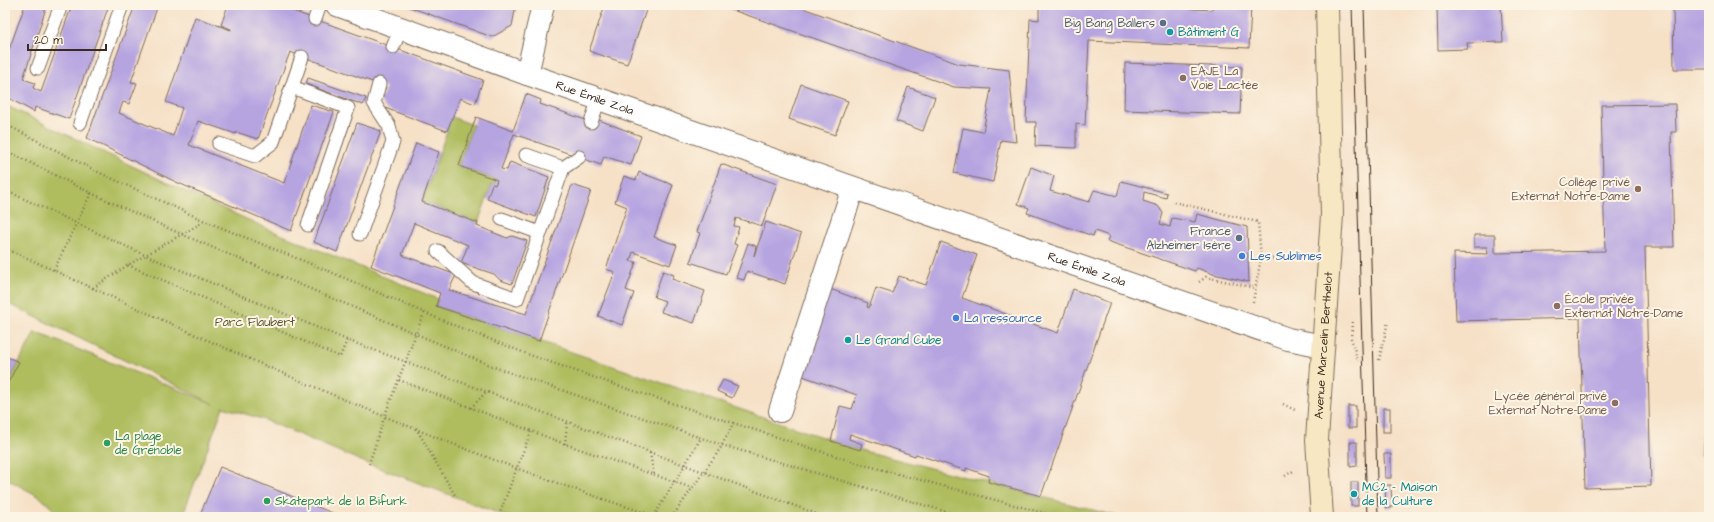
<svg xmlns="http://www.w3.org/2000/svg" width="1714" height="522" font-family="'Architects Daughter',sans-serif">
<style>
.green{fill:#afbd5f;stroke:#75743e}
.building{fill:#b6a4e1}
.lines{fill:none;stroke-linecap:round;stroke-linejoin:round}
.lane-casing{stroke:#7c6a59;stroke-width:15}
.street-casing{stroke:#7c6a59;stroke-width:24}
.secondary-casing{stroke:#7c6a59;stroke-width:24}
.path{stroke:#7c6a59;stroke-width:2.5;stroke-dasharray:1 3;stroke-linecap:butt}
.lane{stroke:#fff;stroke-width:13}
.street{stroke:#fff;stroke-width:22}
.secondary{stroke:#f7e8c3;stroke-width:22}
.tram{stroke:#3b2a1e;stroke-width:1}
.service-dot{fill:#5c6f8a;stroke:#fcf5e5;stroke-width:1.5}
.culture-dot{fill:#0f9aa8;stroke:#fcf5e5;stroke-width:1.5}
.education-dot{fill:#8d6e63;stroke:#fcf5e5;stroke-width:1.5}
.shop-dot{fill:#3f7fe0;stroke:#fcf5e5;stroke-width:1.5}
.leisure-dot{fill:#2e9e5b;stroke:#fcf5e5;stroke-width:1.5}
.labels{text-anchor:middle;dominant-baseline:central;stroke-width:4;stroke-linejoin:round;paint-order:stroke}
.service-label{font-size:12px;fill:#4e5e75;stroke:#fcf5e5;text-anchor:end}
.culture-label{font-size:12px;fill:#0d838f;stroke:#fcf5e5;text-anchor:start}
.education-label{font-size:12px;fill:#785e54;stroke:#fcf5e5;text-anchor:start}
.street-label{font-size:12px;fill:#3b2a1e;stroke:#fcf5e5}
.shop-label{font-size:12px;fill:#366cbe;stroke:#fcf5e5;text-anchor:start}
.park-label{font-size:12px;fill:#5e5632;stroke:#fcf5e5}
.leisure-label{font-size:12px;fill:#27864d;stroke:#fcf5e5;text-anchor:start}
</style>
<rect width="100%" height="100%" fill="#fcf5e5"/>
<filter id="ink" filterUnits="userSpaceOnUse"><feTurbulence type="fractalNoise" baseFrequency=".025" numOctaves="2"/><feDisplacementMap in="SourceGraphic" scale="8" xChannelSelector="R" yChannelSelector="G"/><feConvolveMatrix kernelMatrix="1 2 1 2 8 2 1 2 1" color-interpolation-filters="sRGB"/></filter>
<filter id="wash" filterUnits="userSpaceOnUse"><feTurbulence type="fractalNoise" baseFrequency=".012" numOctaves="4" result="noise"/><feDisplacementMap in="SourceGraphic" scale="16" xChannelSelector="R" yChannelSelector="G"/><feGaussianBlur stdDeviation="0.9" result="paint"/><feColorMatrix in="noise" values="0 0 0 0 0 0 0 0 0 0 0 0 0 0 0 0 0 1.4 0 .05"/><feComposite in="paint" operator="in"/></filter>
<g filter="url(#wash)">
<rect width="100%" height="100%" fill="#f6e1c7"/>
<g class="green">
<polygon points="5,105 174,186 268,229 438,299 436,306 860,450 1120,517 508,517 366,463 265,420 223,407 182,517 66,517 56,512 40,497 5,478 5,389 35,332 214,404 5,302"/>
<polygon points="452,117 473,125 459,166 497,180 495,185 492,184 478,223 422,202"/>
<polygon points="1709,370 1709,457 1700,455"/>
</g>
<g id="blocks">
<g class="building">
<polygon points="25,5 47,5 23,79 35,83 33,88 41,92 72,5 109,5 69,119 35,107 34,112 5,96 5,61"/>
<polygon points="135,5 158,5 131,82 137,83 129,104 123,102 119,113 173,136 182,108 166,102 195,17 231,30 231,29 221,25 228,5 276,5 483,80 475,104 460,98 447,131 385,108 380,101 386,87 290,52 258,139 236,132 236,134 198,121 189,145 284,183 311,105 334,112 291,231 176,182 87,138"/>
<polygon points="404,5 516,5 512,26 492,37"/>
<polygon points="605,5 648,5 627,64 589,51"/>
<polygon points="718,5 794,5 959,64 1009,70 1016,142 1001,140 993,182 954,173 963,128 983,132 991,89 954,87"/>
<polygon points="1039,5 1126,5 1212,10 1212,5 1251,5 1249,48 1089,41 1085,125 1076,124 1076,148 1035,146 1036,122 1026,122 1030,19 1039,20"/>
<polygon points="1437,5 1501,5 1503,42 1467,43 1468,49 1438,50"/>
<polygon points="1673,5 1709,5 1709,69 1674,69"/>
<polygon points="1125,63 1242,67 1240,114 1124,110"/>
<polygon points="308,78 366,98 363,105 306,84"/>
<polygon points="801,84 848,101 835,135 789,119"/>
<polygon points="908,87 935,97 923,131 896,121"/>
<polygon points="526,94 541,100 540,104 597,124 599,120 641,136 631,165 604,156 601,165 514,134 501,169 507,170 510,162 549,177 536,217 487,199 492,184 495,185 497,180 459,166 476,117 513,131"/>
<polygon points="1675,104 1676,132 1671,132 1674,247 1645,247 1651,486 1585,488 1580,318 1456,321 1454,253 1488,254 1487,247 1474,247 1474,235 1495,235 1495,253 1605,251 1601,105"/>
<polygon points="357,123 381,131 337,252 314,242"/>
<polygon points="416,143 439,152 422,202 478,223 477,226 507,238 512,236 527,241 512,284 500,280 494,274 461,263 468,245 414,223 402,255 456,275 449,290 526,314 572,185 591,191 539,341 436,306 440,293 371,266"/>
<polygon points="721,164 777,184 762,226 736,218 734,226 739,227 734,244 737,245 726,274 690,262 700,233 697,232"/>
<polygon points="1031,167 1054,176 1050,191 1089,202 1094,190 1117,196 1121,181 1167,193 1166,198 1144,192 1143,201 1158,206 1163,213 1160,224 1170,227 1172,218 1195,222 1197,214 1247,227 1249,282 1213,274 1197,268 1195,271 1107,241 1109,236 1095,231 1093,236 1027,213 1029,208 1018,204"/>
<polygon points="639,172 673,185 654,237 677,245 670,265 633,252 630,261 636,262 626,290 634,293 622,325 598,316 615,272 606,269 627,207 615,202 624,176 636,180"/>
<polygon points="766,222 801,234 785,284 747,271 744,280 736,278 748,243 756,246 754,256"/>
<polygon points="941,242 977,255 962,298 1058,333 1073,289 1110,303 1041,496 988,482 989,476 966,468 966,471 916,454 915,456 850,434 849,439 862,444 860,450 831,441 840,406 852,409 857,395 797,374 830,289 868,303 867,307 869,308 876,288 892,293 899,276 926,285"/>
<polygon points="663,271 674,275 672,279 705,291 694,323 661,312 665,301 654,297"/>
<polygon points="5,356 19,362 5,388"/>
<polygon points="723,380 738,386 732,398 717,391"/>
<rect x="1348" y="406" width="8" height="22"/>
<rect x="1383" y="408" width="7" height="24"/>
<polygon points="1350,442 1357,442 1357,466 1350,467"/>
<polygon points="1384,454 1391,454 1391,478 1385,478"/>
<polygon points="220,467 225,469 342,517 199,517"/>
<rect x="1351" y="482" width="7" height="24"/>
<polygon points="1385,485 1391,485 1392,508 1386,508"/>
</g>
</g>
</g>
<g filter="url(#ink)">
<use href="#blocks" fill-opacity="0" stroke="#7c6a59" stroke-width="1"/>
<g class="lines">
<defs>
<g id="lane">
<polyline points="315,19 320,5"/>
<polyline points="393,47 401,28"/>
<polyline points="38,68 61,5"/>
<polyline points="292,87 348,108 308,225"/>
<polyline points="591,122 599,99"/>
<polyline points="80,123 122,5"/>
<polyline points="219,144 255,156 273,142 302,57"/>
<polyline points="526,155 563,168"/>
<polyline points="502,219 540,233"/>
<polyline points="360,234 393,142 389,126 374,103 379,84"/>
<polyline points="438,251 473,283 517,299 563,168 579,157"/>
</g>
<g id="street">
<path id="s1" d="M337,5L527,74L1288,339L1323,346"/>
<polyline points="527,74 543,5"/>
<polyline points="780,411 853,188"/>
</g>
<g id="secondary">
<path id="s2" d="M1322,517L1317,440L1332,215L1327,5"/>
</g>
</defs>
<use href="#lane" class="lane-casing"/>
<use href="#street" class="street-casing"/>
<use href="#secondary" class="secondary-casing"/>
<g class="path">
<polyline points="5,124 100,173 205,221 333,273 446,322 530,355 622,387 857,463 1059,517"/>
<polyline points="5,150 91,193 181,234 494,367 722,445 964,517"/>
<polyline points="5,190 145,255 347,340 825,517"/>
<polyline points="1174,202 1258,222 1261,258"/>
<path d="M5,248C219,346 434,446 658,517"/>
<polyline points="128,265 340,357 347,340"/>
<polyline points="54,270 91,193"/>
<polyline points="1199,282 1206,277 1255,288"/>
<polyline points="93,288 128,265 205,221"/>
<polyline points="1253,302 1261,258 1304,260"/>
<polyline points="1352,322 1351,338 1358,361"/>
<polyline points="1379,360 1388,322"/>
<polyline points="399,380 565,444 692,488"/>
<polyline points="1283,404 1295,410"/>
<polyline points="471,408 486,392"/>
<polyline points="416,428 456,497"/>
<polyline points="565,444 567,423"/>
<polyline points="650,453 654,475"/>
<polyline points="369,464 385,415 424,313"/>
<polyline points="1285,476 1295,470"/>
<polyline points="499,515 531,431"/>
<polyline points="654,516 701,438"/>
<polyline points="1382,516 1383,517"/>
<polyline points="672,517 720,449 733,424"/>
<polyline points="1362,517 1363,517"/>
</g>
<use href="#lane" class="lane"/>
<use href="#street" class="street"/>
<use href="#secondary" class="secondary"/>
<g class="tram">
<polyline points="1352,5 1367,517"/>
<polyline points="1364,5 1378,517"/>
</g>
</g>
</g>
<g class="service-dot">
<circle cx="1163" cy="23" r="4"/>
<circle cx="1239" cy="238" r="4"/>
</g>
<g class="culture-dot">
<circle cx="1170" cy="32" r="4"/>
<circle cx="848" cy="340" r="4"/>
<circle cx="1354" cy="494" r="4"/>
</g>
<g class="education-dot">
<circle cx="1183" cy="78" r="4"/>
<circle cx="1638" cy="189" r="4"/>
<circle cx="1557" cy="306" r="4"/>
<circle cx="1615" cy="403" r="4"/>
</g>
<g class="shop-dot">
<circle cx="1242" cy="256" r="4"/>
<circle cx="956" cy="318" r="4"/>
</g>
<g class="leisure-dot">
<circle cx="107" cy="443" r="4"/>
<circle cx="267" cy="501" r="4"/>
</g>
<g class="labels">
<g class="service-label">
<text x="1155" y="23">Big Bang Ballers</text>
<text x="1231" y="231">France<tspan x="1231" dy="14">Alzheimer Isère</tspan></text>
</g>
<g class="culture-label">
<text x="1178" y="32">Bâtiment G</text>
<text x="856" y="340">Le Grand Cube</text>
<text x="1362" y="487">MC2 - Maison<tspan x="1362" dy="14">de la Culture</tspan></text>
</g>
<g class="education-label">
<text x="1191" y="71">EAJE La<tspan x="1191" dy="14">Voie Lactée</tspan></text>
<text x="1630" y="182" text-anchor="end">Collège privé<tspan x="1630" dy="14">Externat Notre-Dame</tspan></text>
<text x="1565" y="299">École privée<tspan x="1565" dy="14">Externat Notre-Dame</tspan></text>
<text x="1607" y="396" text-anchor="end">Lycée général privé<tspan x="1607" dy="14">Externat Notre-Dame</tspan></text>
</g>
<g class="street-label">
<text stroke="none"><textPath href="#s1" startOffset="274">Rue Émile Zola</textPath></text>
<text stroke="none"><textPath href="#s1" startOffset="795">Rue Émile Zola</textPath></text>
<text stroke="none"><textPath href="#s2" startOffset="172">Avenue Marcelin Berthelot</textPath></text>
</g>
<g class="shop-label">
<text x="1250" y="256">Les Sublimes</text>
<text x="964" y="318">La ressource</text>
</g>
<g class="park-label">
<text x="255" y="322">Parc Flaubert</text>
</g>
<g class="leisure-label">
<text x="115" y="436">La plage<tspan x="115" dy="14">de Grenoble</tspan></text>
<text x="275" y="501">Skatepark de la Bifurk</text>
</g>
</g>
<rect width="1714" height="522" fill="none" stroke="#fcf5e5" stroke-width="20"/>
<path d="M28 44v6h78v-6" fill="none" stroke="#3b2a1e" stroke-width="2"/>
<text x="34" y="44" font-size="12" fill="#3b2a1e" stroke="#fcf5e5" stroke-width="3" paint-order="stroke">20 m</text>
</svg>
